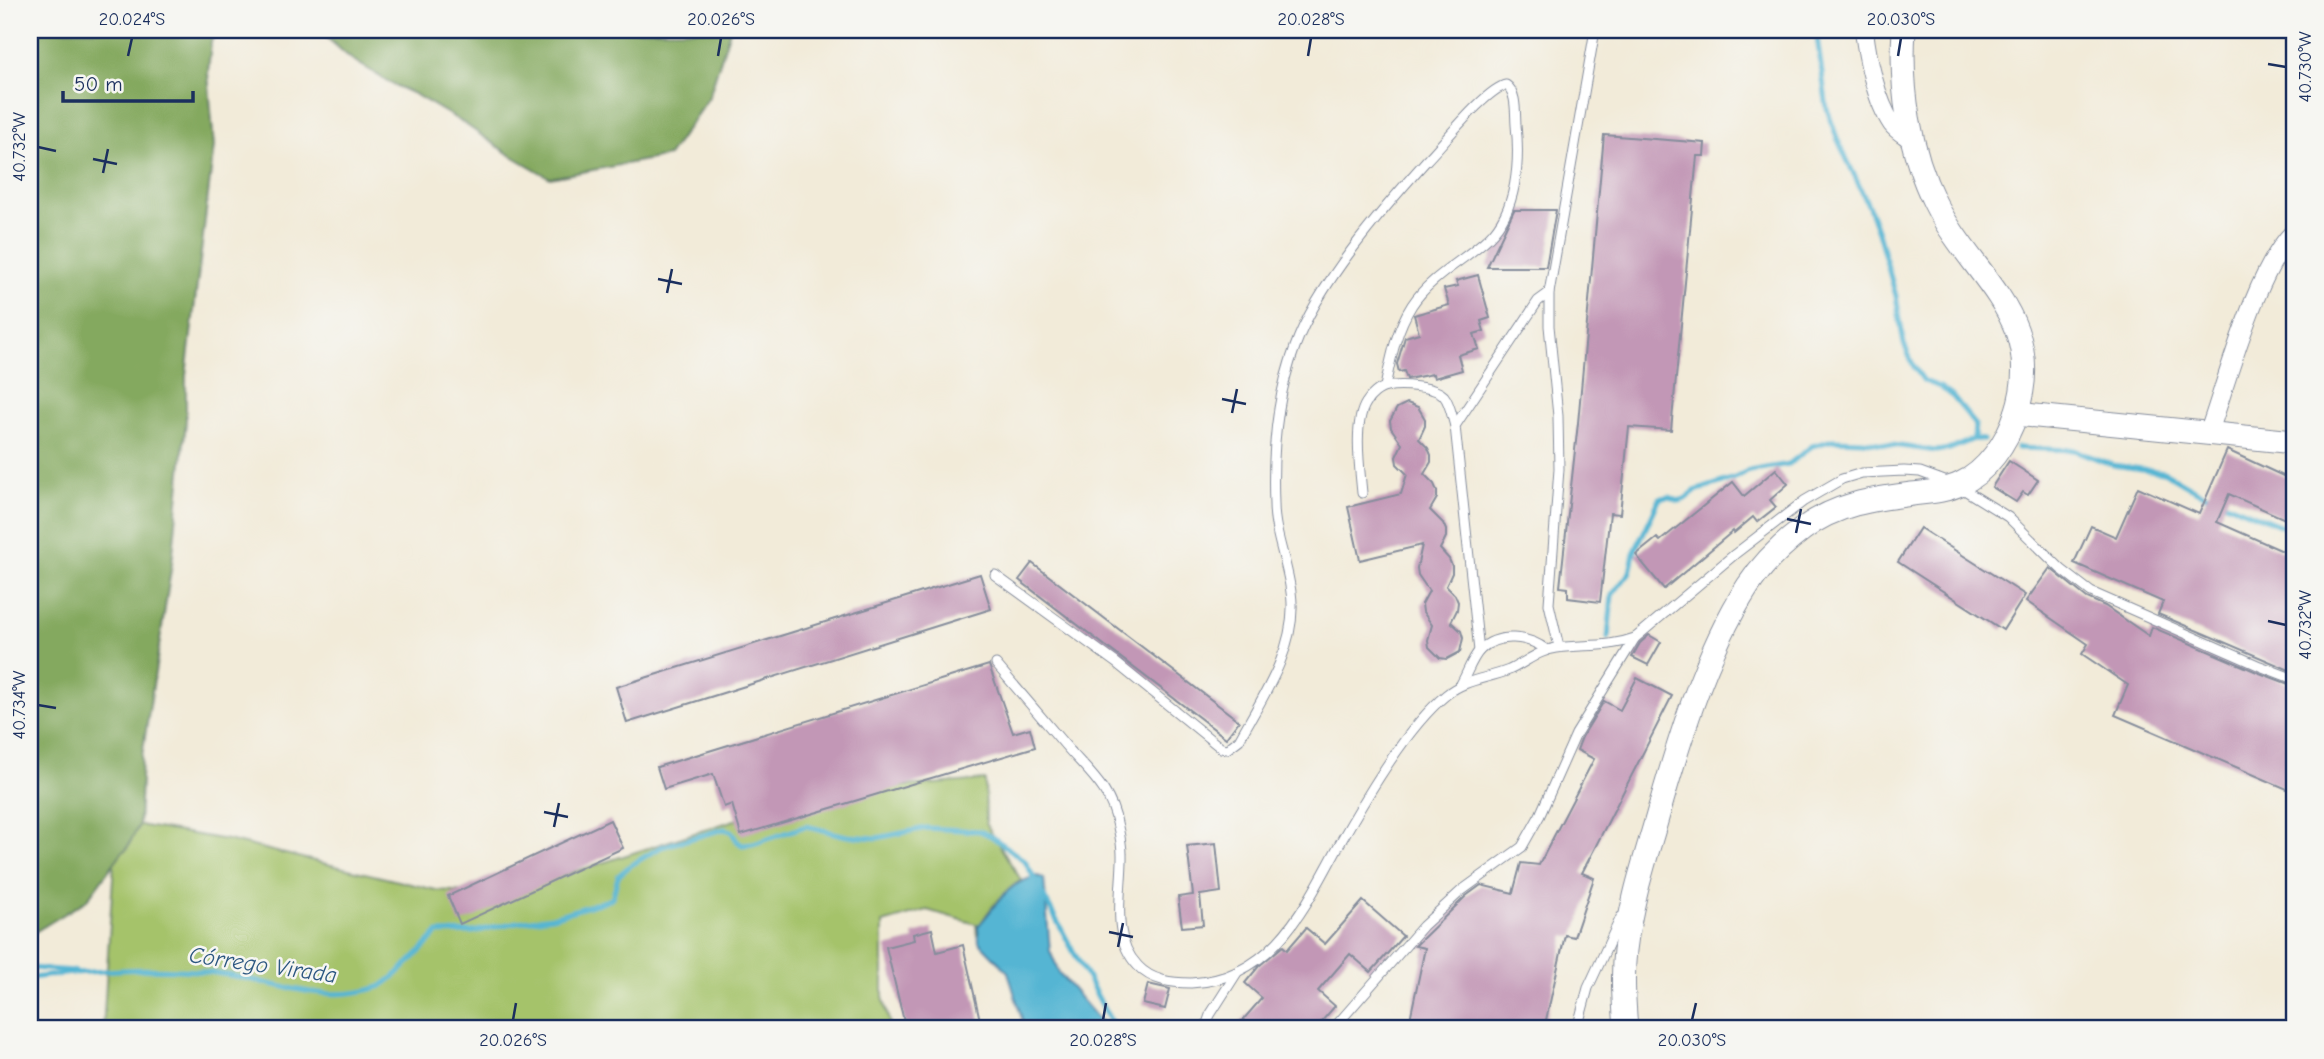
<svg xmlns="http://www.w3.org/2000/svg" width="2324" height="1059" font-family="'Comic Neue',sans-serif">
<style>
.green{fill:#a5c36b;stroke:#607964;stroke-width:2}
.forest{fill:#84a95f;stroke:#506c5e;stroke-width:2}
.water{fill:#55b5d3;stroke:#387298;stroke-width:2}
.lines{fill:none;stroke-linecap:round;stroke-linejoin:round}
.stream{stroke:#55b5d3;stroke-width:5}
.building{fill:#c297b6}
.service-casing{stroke:#868d9c;stroke-width:11}
.minor-casing{stroke:#868d9c;stroke-width:20}
.tertiary-casing{stroke:#868d9c;stroke-width:25}
.service{stroke:#fff;stroke-width:9}
.minor{stroke:#fff;stroke-width:18}
.tertiary{stroke:#fff;stroke-width:23}
.ticks{fill:none;stroke:#1b2f5e;stroke-width:2.5}
.labels{text-anchor:middle;dominant-baseline:central;stroke-width:5;stroke-linejoin:round;paint-order:stroke}
.water-label{font-size:23px;font-style:italic;fill:#2c5781;stroke:#f6f6f2}
.neatline{fill:none;stroke:#1b2f5e;stroke-width:2.5}
.ticks-label{font-size:18px;text-anchor:middle;fill:#1b2f5e}
</style>
<rect width="100%" height="100%" fill="#f6f6f2"/>
<filter id="ink" filterUnits="userSpaceOnUse"><feTurbulence type="fractalNoise" baseFrequency=".0143" numOctaves="2"/><feDisplacementMap in="SourceGraphic" scale="14" xChannelSelector="R" yChannelSelector="G"/><feConvolveMatrix kernelMatrix="1 2 1 2 8 2 1 2 1" color-interpolation-filters="sRGB"/></filter>
<filter id="wash" filterUnits="userSpaceOnUse"><feTurbulence type="fractalNoise" baseFrequency=".00686" numOctaves="4" result="noise"/><feDisplacementMap in="SourceGraphic" scale="28" xChannelSelector="R" yChannelSelector="G"/><feGaussianBlur stdDeviation="1.57" result="paint"/><feColorMatrix in="noise" values="0 0 0 0 0 0 0 0 0 0 0 0 0 0 0 0 0 1.4 0 .05"/><feComposite in="paint" operator="in"/></filter>
<g filter="url(#wash)">
<rect width="100%" height="100%" fill="#f2ebd9"/>
<path class="green" d="M985,780L986,824L1021,880C1006,890 980,917 977,935L976,924L927,910L883,923V997L891,1029H103L114,862L123,851L126,850L139,825L227,840L436,890L506,894L741,818L843,791Z"/>
<g class="forest">
<polygon points="30,30 216,30 211,42 208,73 214,146 186,376 186,421 172,563 142,756 139,825 126,850 123,851 87,900 30,935"/>
<polygon points="318,30 730,30 709,97 668,156 550,178 507,153 465,124 414,94 392,84 350,58"/>
</g>
<path class="water" d="M1037,876L1044,878L1050,951L1059,973L1107,1029H1025L1008,972L979,942L978,926C999,903 1005,884 1037,876Z"/>
<g class="lines">
<g class="stream">
<polyline points="1816,30 1827,109 1837,138 1868,205 1878,232 1896,296 1904,344 1914,367 1924,381 1940,387 1952,396 1975,424 1974,439"/>
<polyline points="2017,448 2074,450 2113,465 2164,472 2199,492 2294,531"/>
<polyline points="1608,638 1612,595 1630,572 1634,553 1660,498 1670,497 1678,501 1685,499 1695,491 1735,478 1749,471 1789,464 1812,446 1833,440 1863,441 1936,451 1950,449 1974,439 1983,440"/>
<polyline points="1042,893 1115,1029"/>
<polyline points="30,968 75,971"/>
<path d="M30,978C88,971 147,966 206,972C264,977 321,1007 379,987C393,982 426,945 438,933L473,932L517,922L552,917L609,900L613,896L618,876L631,865L661,847L724,829L731,831L737,841L742,845L753,844L806,826L847,836L877,838L926,828L980,831L991,836L1025,861L1036,882"/>
</g>
</g>
<g id="blocks">
<g class="building">
<polygon points="1604,135 1705,143 1704,156 1697,156 1671,430 1629,427 1620,514 1610,513 1600,602 1568,598 1568,588 1560,587 1578,423"/>
<polygon points="1514,210 1556,210 1546,267 1487,267"/>
<polygon points="1478,275 1490,318 1481,321 1484,331 1474,334 1479,349 1458,355 1462,370 1434,378 1433,374 1407,379 1404,371 1399,372 1397,364 1405,337 1419,333 1414,315 1449,305 1444,289 1458,286 1456,281"/>
<polygon points="1407,403 1418,407 1425,419 1425,426 1419,439 1428,448 1431,455 1431,462 1424,474 1434,484 1437,491 1437,498 1430,510 1443,523 1446,530 1446,537 1440,549 1449,559 1452,566 1452,573 1446,586 1455,595 1458,602 1457,610 1451,622 1461,631 1463,638 1460,652 1447,659 1440,658 1429,647 1428,640 1432,625 1423,612 1422,604 1429,591 1418,575 1417,568 1422,545 1360,560 1348,507 1401,494 1407,474 1397,464 1396,457 1402,444 1391,428 1390,421 1397,408"/>
<polygon points="2227,450 2294,481 2294,523 2229,494 2217,522 2294,556 2294,672 2158,614 2163,602 2074,563 2091,526 2116,537 2138,487 2199,514"/>
<polygon points="2009,461 2038,480 2028,495 2023,492 2016,502 1992,487"/>
<polygon points="1776,469 1788,484 1770,500 1776,507 1757,522 1753,517 1734,533 1733,531 1664,589 1636,555 1657,538 1660,541 1733,482 1744,496"/>
<polygon points="1920,528 2025,595 2003,630 1898,562"/>
<polygon points="1032,563 1239,721 1226,738 1019,580"/>
<polygon points="2050,568 2087,598 2105,606 2149,636 2152,627 2257,672 2294,686 2294,792 2115,715 2128,685 2082,654 2088,644 2026,601"/>
<polygon points="980,574 991,609 627,723 616,687"/>
<polygon points="1649,635 1661,642 1648,665 1632,657 1640,643"/>
<polygon points="989,665 1013,733 1030,728 1035,747 741,835 732,804 724,807 713,774 664,789 657,767"/>
<polygon points="1637,678 1672,696 1582,873 1594,878 1574,937 1565,935 1544,1029 1408,1029 1425,948 1415,946 1466,896 1481,885 1513,893 1521,863 1539,865 1594,759 1577,750 1582,737 1604,701 1620,710"/>
<polygon points="610,820 623,848 460,924 448,896"/>
<polygon points="1216,843 1221,892 1200,895 1203,925 1182,927 1178,897 1193,895 1187,846"/>
<polygon points="1363,901 1403,936 1371,972 1350,954 1318,991 1335,1006 1315,1029 1235,1029 1262,998 1245,983 1259,966 1283,946 1287,950 1306,928 1325,944"/>
<polygon points="932,929 937,952 963,945 982,1029 906,1029 886,947 914,940 913,934"/>
<polygon points="1148,984 1170,989 1165,1009 1143,1004"/>
</g>
</g>
</g>
<g filter="url(#ink)">
<use href="#blocks" fill-opacity="0" stroke="#868d9c" stroke-width="2"/>
<g class="lines">
<defs>
<g id="service">
<polyline points="1455,426 1538,301 1549,293"/>
<path d="M1362,493C1360,470 1353,423 1366,403C1370,396 1379,388 1387,387C1399,384 1435,386 1444,396C1450,403 1452,417 1455,426L1479,651"/>
<path d="M995,575L1115,662L1221,748L1227,749L1239,740C1262,698 1294,652 1292,603C1291,570 1274,537 1274,504C1272,453 1277,395 1295,347C1317,285 1382,210 1426,161C1443,144 1486,89 1506,85C1517,92 1515,113 1516,125C1520,162 1517,210 1489,237C1464,261 1432,275 1412,305C1396,330 1391,358 1385,387"/>
<polyline points="1559,647 1549,604 1559,469 1558,416 1549,326 1549,293 1595,30"/>
<path d="M996,664C1019,691 1042,718 1065,745C1089,773 1111,788 1118,827C1120,836 1122,845 1122,854C1123,890 1109,936 1138,966C1152,981 1172,983 1191,983C1277,979 1308,900 1344,836C1368,794 1408,726 1446,695C1465,679 1487,679 1509,670C1525,663 1539,650 1557,648C1584,644 1608,648 1635,638L1735,554L1804,501L1842,479L1862,473L1904,471L1920,472L1958,486L2008,517L2061,569L2091,592L2260,666L2294,679"/>
<path d="M1461,684C1467,674 1472,658 1480,650C1498,632 1529,636 1547,650"/>
<polyline points="1205,1029 1210,1015 1238,971"/>
<polyline points="1333,1029 1423,926 1461,891 1522,847 1540,815 1576,734 1635,638"/>
<polyline points="1577,1029 1588,988 1621,917"/>
</g>
<g id="minor">
<path d="M1864,30C1867,57 1876,101 1892,124C1897,131 1907,136 1913,141"/>
<path d="M2209,432C2227,381 2257,267 2294,232"/>
</g>
<g id="tertiary">
<polyline points="2016,414 2294,442"/>
<path d="M1626,1029C1624,1003 1622,976 1625,950C1630,907 1643,866 1655,825C1677,747 1704,654 1748,586C1762,565 1783,544 1803,529C1836,504 1873,499 1912,494C1928,492 1946,491 1960,484C1987,472 2007,442 2016,414C2048,318 1973,279 1935,203C1909,151 1900,87 1904,30"/>
</g>
</defs>
<use href="#service" class="service-casing"/>
<use href="#minor" class="minor-casing"/>
<use href="#tertiary" class="tertiary-casing"/>
<use href="#service" class="service"/>
<use href="#minor" class="minor"/>
<use href="#tertiary" class="tertiary"/>
</g>
</g>
<path class="ticks" d="M128,56L132,38M718,56L721,38M1308,56L1311,38M1898,56L1901,38M2268,64L2286,67M38,147L56,151M93,159L117,164M103,173L108,149M658,279L682,284M667,293L672,269M1222,399L1246,404M1232,413L1237,389M1787,519L1811,524M1796,533L1801,509M2268,621L2286,625M38,705L56,708M544,812L568,817M554,827L559,803M1109,932L1133,937M1118,947L1123,923M513,1020L516,1003M1103,1020L1106,1003M1692,1020L1696,1003"/>
<g class="labels">
<g class="water-label">
<text transform="translate(263 965) rotate(8)">Córrego Virada</text>
</g>
</g>
<rect width="2324" height="1059" fill="none" stroke="#f6f6f2" stroke-width="77"/>
<path d="M63 91v10h130v-10" fill="none" stroke="#1b2f5e" stroke-width="3.5"/>
<text x="74" y="91" font-size="21" fill="#1b2f5e" stroke="#f6f6f2" stroke-width="5" paint-order="stroke">50 m</text>
<rect x="38" y="38" width="2248" height="982" class="neatline"/>
<g class="ticks-label">
<text x="132" y="25">20.024°S</text>
<text x="721" y="25">20.026°S</text>
<text x="1311" y="25">20.028°S</text>
<text x="1901" y="25">20.030°S</text>
<text transform="translate(2305 67) rotate(-90)" y="6">40.730°W</text>
<text transform="translate(19 147) rotate(-90)" y="6">40.732°W</text>
<text transform="translate(2305 625) rotate(-90)" y="6">40.732°W</text>
<text transform="translate(19 705) rotate(-90)" y="6">40.734°W</text>
<text x="513" y="1046">20.026°S</text>
<text x="1103" y="1046">20.028°S</text>
<text x="1692" y="1046">20.030°S</text>
</g>
</svg>
